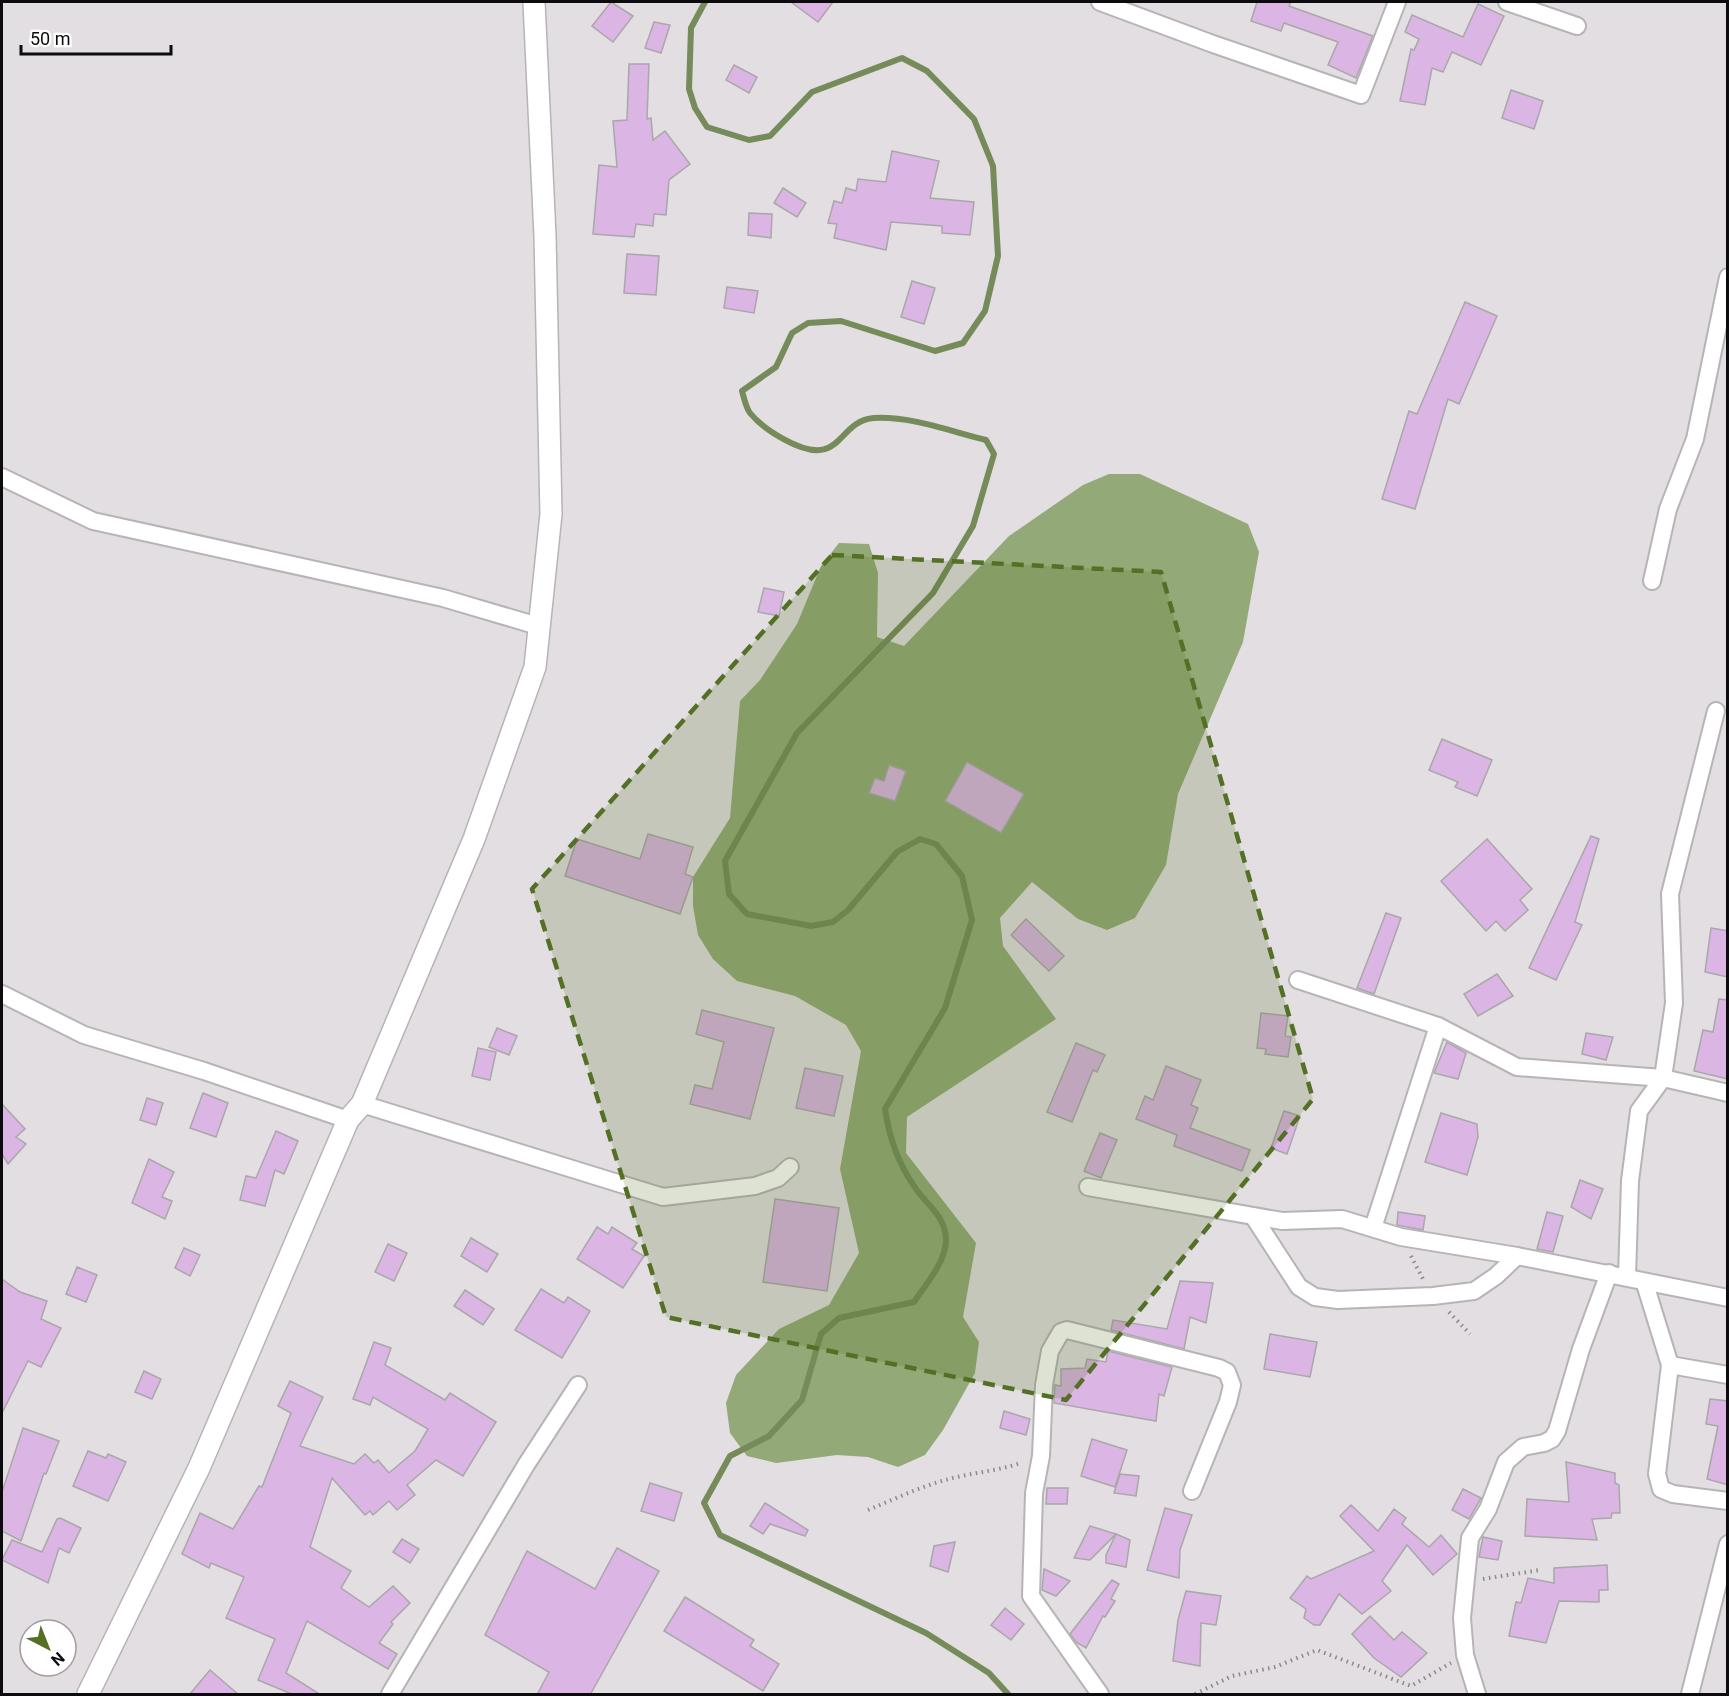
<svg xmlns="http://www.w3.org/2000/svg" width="1729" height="1696" font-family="Roboto,sans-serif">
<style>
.forest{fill:#93a977}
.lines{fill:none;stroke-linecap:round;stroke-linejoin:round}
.stream{stroke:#768b5a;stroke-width:6}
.building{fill:#dbb5e3;stroke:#aaa7ab;stroke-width:1.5}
.minor-casing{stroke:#b7b4b8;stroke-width:20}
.tertiary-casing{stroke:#b7b4b8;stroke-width:24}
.path{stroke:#8c898c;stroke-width:4;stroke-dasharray:1.5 4.5;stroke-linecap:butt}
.minor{stroke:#fff;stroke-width:16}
.tertiary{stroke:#fff;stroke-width:21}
.marked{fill:#537024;fill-opacity:0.2;stroke:#537024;stroke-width:4.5;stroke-dasharray:12 8;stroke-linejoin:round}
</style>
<rect width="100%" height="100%" fill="#e2dee2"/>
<polygon class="forest" points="1109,474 1140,474 1248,524 1259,552 1243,642 1178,794 1166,865 1135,918 1107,930 1078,919 1032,882 1000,918 1003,946 1056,1019 907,1117 906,1153 976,1243 963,1317 979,1342 975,1373 943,1430 925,1455 898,1467 868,1457 837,1455 776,1463 747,1456 730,1433 726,1403 736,1375 779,1329 829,1305 859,1253 840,1169 861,1051 846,1025 795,996 737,981 713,959 698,935 693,906 693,877 730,818 740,701 760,680 797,624 821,566 839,543 869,544 878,573 877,637 904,646 1009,536 1083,485"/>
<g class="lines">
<path class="stream" d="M705,2L691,28L689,89L695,108L707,127L749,140L770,136L812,92L902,58L927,71L974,119L993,166L998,256L985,311L963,343L935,351L841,321L808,323L792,333L776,367L742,391C744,398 746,408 750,413C763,429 804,456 825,449C843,444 848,420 874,418C911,416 949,431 986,440L994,454L973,526L933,593L797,733L725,861L729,894L747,914L811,926L833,922L848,910L897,852L920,839L936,844L962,876L972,920L945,1008L885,1109C889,1137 898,1163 914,1186C926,1205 946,1215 946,1241C945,1263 926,1284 914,1302L839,1318L821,1334L802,1400L769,1436L730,1456L704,1503L720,1535L926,1633L989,1673L1008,1694"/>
</g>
<g class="building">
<polygon points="611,2 633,16 613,42 592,26"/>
<polygon points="791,2 833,2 818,22"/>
<polygon points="1257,2 1291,2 1289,6 1373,36 1356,78 1328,65 1338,42 1284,23 1281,31 1251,21"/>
<polygon points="1478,4 1504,16 1481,65 1452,52 1443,72 1432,68 1425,105 1400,101 1411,49 1414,50 1419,39 1405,32 1412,15 1463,37"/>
<polygon points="654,22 670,25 661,53 645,48"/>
<polygon points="629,64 649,64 647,119 651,118 653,140 665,131 690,164 669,180 666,215 654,214 653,226 636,224 634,237 593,234 599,165 617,167 613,121 627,120"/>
<polygon points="734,65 757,77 749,93 726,80"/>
<polygon points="1511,90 1543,101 1534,129 1502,118"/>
<polygon points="892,151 939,161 930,198 974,202 970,235 942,233 942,226 891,222 886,250 834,238 837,224 828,223 834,201 842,203 846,188 856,191 858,179 886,182"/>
<polygon points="783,188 806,203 797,217 774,203"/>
<polygon points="749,213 772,214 771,238 748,235"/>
<polygon points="627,254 659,256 656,295 624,293"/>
<polygon points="912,281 935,288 924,324 901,317"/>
<polygon points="727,287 758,291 754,313 724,308"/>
<polygon points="1465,302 1497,316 1459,404 1448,399 1415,509 1382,499 1409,411 1417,414"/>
<polygon points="764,588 784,592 779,616 758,612"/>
<polygon points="1442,739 1492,760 1477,796 1455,787 1458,782 1429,770"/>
<polygon points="967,762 1024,794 1001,833 945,801"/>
<polygon points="889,765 906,771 895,801 869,793 875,778 884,781"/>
<polygon points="648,834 693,847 685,874 693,877 680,914 565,876 577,839 640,859"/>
<polygon points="1591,836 1599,839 1575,922 1582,925 1556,980 1529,968"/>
<polygon points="1487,839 1532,889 1520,900 1528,910 1505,931 1496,921 1486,931 1441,881"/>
<polygon points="1386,913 1401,918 1374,994 1357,988"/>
<polygon points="1026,919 1064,956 1049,971 1011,935"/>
<polygon points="1711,928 1728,931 1728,977 1705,972"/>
<polygon points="1497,974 1513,996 1478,1016 1464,994"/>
<polygon points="1719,999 1728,1000 1728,1079 1694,1071 1703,1030 1713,1032"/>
<polygon points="702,1010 774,1028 750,1119 690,1104 695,1085 712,1089 724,1042 696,1034"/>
<polygon points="1261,1013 1288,1016 1285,1036 1291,1037 1288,1057 1265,1054 1266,1049 1257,1048"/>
<polygon points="497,1028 517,1036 509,1055 489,1047"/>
<polygon points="1586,1033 1613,1037 1606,1060 1582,1054"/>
<polygon points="1447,1042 1466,1053 1458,1079 1434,1073"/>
<polygon points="1076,1043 1105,1055 1097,1072 1093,1070 1072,1122 1047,1112"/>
<polygon points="478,1048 496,1052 490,1080 472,1076"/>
<polygon points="1166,1066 1201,1080 1191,1105 1198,1108 1190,1128 1250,1150 1242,1171 1174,1146 1177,1135 1136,1119 1145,1096 1153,1100"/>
<polygon points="805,1068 843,1076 834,1116 796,1108"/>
<polygon points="203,1093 228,1103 216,1137 190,1128"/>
<polygon points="147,1098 163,1103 156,1125 140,1120"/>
<polygon points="2,1104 25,1129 16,1137 26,1144 8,1164 2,1154"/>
<polygon points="1284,1111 1300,1116 1287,1154 1271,1148"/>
<polygon points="1441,1113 1477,1124 1478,1137 1467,1175 1425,1162"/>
<polygon points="276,1131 298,1141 284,1174 275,1170 265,1206 240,1200 246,1176 256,1178"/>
<polygon points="1100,1133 1117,1140 1101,1178 1084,1171"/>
<polygon points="149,1159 174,1172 162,1197 172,1201 165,1219 132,1203"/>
<polygon points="1580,1180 1603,1189 1591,1219 1571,1207"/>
<polygon points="775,1199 839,1208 827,1291 763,1282"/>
<polygon points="1398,1212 1425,1216 1423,1230 1397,1225"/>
<polygon points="1547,1212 1563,1216 1553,1252 1537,1249"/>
<polygon points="597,1227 608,1234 612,1227 637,1243 632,1249 644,1256 623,1288 577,1259"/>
<polygon points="471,1238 498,1254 487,1272 461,1256"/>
<polygon points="388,1244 407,1253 394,1281 375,1272"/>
<polygon points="184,1248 200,1255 190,1276 175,1268"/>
<polygon points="77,1267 97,1275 86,1302 66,1294"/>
<polygon points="2,1279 20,1292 47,1301 41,1319 61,1328 41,1367 28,1361 2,1413"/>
<polygon points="1180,1281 1213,1283 1206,1323 1190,1317 1184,1349 1111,1330 1113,1320 1167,1329"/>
<polygon points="541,1289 564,1303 568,1297 590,1311 562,1358 515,1330"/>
<polygon points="465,1290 494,1309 483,1325 454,1306"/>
<polygon points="1270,1334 1317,1342 1310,1377 1264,1369"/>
<polygon points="374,1342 391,1348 385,1365 445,1400 450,1393 496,1422 463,1476 436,1460 407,1485 415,1495 397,1510 389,1501 373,1515 370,1511 365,1515 332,1478 310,1547 351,1571 341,1588 369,1607 393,1586 410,1603 391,1622 393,1624 379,1643 397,1654 388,1669 307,1621 286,1673 321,1695 294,1695 258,1680 275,1639 226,1618 244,1577 211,1563 209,1568 182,1554 200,1513 233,1529 259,1486 262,1487 291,1413 278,1406 290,1381 323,1397 300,1446 354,1464 365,1454 374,1463 378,1460 389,1473 415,1451 428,1429 373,1397 370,1405 353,1399"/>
<polygon points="1108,1351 1172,1367 1164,1396 1159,1394 1156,1421 1054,1403 1055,1385 1061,1386 1061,1369 1085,1368 1087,1359 1106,1362"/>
<polygon points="144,1371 161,1379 152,1399 135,1392"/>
<polygon points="1710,1399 1728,1401 1728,1485 1707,1479 1718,1426 1706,1424"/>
<polygon points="1004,1411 1030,1419 1026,1435 1000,1428"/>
<polygon points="23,1428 59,1441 46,1474 44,1473 21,1541 2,1531 2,1492"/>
<polygon points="1092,1439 1127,1450 1115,1487 1081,1476"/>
<polygon points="88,1451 106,1458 108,1454 126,1462 108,1501 73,1486"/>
<polygon points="1566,1462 1615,1473 1615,1483 1619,1485 1620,1513 1612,1513 1611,1518 1592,1519 1597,1540 1525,1536 1527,1499 1569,1502"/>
<polygon points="1120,1474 1139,1476 1136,1496 1114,1493"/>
<polygon points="650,1483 682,1493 674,1521 641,1511"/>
<polygon points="1047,1488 1068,1488 1067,1504 1046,1504"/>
<polygon points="1463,1489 1481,1498 1469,1519 1452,1510"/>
<polygon points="765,1503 808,1530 805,1536 770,1524 763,1534 750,1526"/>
<polygon points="1351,1505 1378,1531 1394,1509 1406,1518 1402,1524 1429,1547 1441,1535 1457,1554 1433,1575 1407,1545 1382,1581 1391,1591 1362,1614 1339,1594 1320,1625 1314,1625 1304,1618 1306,1609 1290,1598 1307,1576 1311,1579 1374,1551 1340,1516"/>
<polygon points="1165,1508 1192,1515 1180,1550 1179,1578 1147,1570"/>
<polygon points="60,1518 81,1528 69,1553 59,1548 48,1583 2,1560 12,1540 42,1552 57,1519"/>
<polygon points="1090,1526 1116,1534 1090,1560 1074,1558"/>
<polygon points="1116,1534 1130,1540 1126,1567 1106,1563 1106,1555"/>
<polygon points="1483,1537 1502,1541 1498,1560 1479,1557"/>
<polygon points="402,1539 419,1549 410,1563 393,1552"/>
<polygon points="955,1542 948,1572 930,1566 934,1546"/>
<polygon points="617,1548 659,1571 590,1695 537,1695 549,1672 485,1635 527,1551 595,1589"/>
<polygon points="1607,1565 1608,1590 1599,1590 1599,1602 1559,1601 1546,1643 1509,1636 1516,1602 1521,1603 1528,1578 1554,1583 1554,1568"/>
<polygon points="1044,1569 1070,1581 1056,1596 1042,1590"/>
<polygon points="1112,1580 1119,1584 1111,1599 1115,1601 1105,1617 1103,1616 1086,1648 1076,1642 1070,1634"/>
<polygon points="1186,1591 1221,1596 1216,1625 1201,1623 1200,1666 1173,1661 1178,1620"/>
<polygon points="685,1597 754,1640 750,1646 779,1664 763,1691 664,1631"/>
<polygon points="1005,1608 1024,1624 1011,1640 991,1625"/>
<polygon points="1370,1616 1394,1640 1402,1632 1427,1653 1401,1677 1374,1658 1352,1634"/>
<polygon points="210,1670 239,1695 189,1695"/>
</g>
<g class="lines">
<defs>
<g id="minor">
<polyline points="1100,2 1213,44 1361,95 1397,2"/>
<polyline points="1507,2 1577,26"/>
<polyline points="2,477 93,521 443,598 538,626"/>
<polyline points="1652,581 1668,509 1695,439 1728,277"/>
<polyline points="1298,980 1438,1026 1517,1067 1663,1078 1728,1093"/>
<polyline points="2,994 84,1035 204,1071 348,1120"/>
<polyline points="362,1104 663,1197 755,1186 778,1178 790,1167"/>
<polyline points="1088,1187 1282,1221 1342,1219 1401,1237 1517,1256 1728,1298"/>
<polyline points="1253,1216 1299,1287 1315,1297 1338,1300 1433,1296 1474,1291 1496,1276 1517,1256"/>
<polyline points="1373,1228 1438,1026"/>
<polyline points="1627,1277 1630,1181 1639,1111 1663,1078 1674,1003 1670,894 1716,711"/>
<polyline points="1645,1284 1670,1365 1657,1474 1661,1489 1673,1494 1728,1501"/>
<polyline points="1670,1365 1728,1375"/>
<polyline points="390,1694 526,1465 578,1385"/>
<polyline points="1100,1694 1031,1596 1034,1493 1041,1456 1044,1385 1050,1351 1061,1332 1067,1330 1219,1368 1227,1372 1232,1385 1228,1402 1192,1491"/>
<polyline points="1477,1694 1465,1655 1462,1618 1470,1538 1488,1509 1506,1462 1523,1447 1544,1443 1552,1439 1557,1431 1581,1349 1609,1273"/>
<polyline points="1690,1694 1728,1544"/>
</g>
<polyline id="tertiary" points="88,1694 199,1468 348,1120 362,1104 474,839 535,667 551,514 545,236 534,2"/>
</defs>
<use href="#minor" class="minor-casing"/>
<use href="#tertiary" class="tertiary-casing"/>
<g class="path">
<polyline points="1411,1256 1424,1281"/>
<polyline points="1449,1312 1470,1334"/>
<path d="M868,1510C897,1498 926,1484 957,1477C979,1472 1000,1470 1021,1463"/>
<polyline points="1483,1579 1540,1570"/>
<polyline points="1195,1694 1232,1676 1275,1667 1317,1650 1411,1686 1451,1663"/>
</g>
<use href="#minor" class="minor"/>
<use href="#tertiary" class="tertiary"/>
</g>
<path class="marked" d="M832,555L1161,572L1313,1099L1066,1400L666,1317L532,889Z"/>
<rect width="1729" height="1696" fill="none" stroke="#0c0b0d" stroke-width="6"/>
<g transform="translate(48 1648) rotate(138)"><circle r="28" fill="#ffffff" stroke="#9e9d9e" stroke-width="1.5"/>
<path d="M0-4.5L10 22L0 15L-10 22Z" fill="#537024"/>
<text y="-9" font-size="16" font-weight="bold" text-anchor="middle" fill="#0c0b0d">N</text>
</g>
<path d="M21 45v9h150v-9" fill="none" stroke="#0c0b0d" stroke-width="3"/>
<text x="30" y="45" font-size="18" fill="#0c0b0d" stroke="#ffffff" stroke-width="4.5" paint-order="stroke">50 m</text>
</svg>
